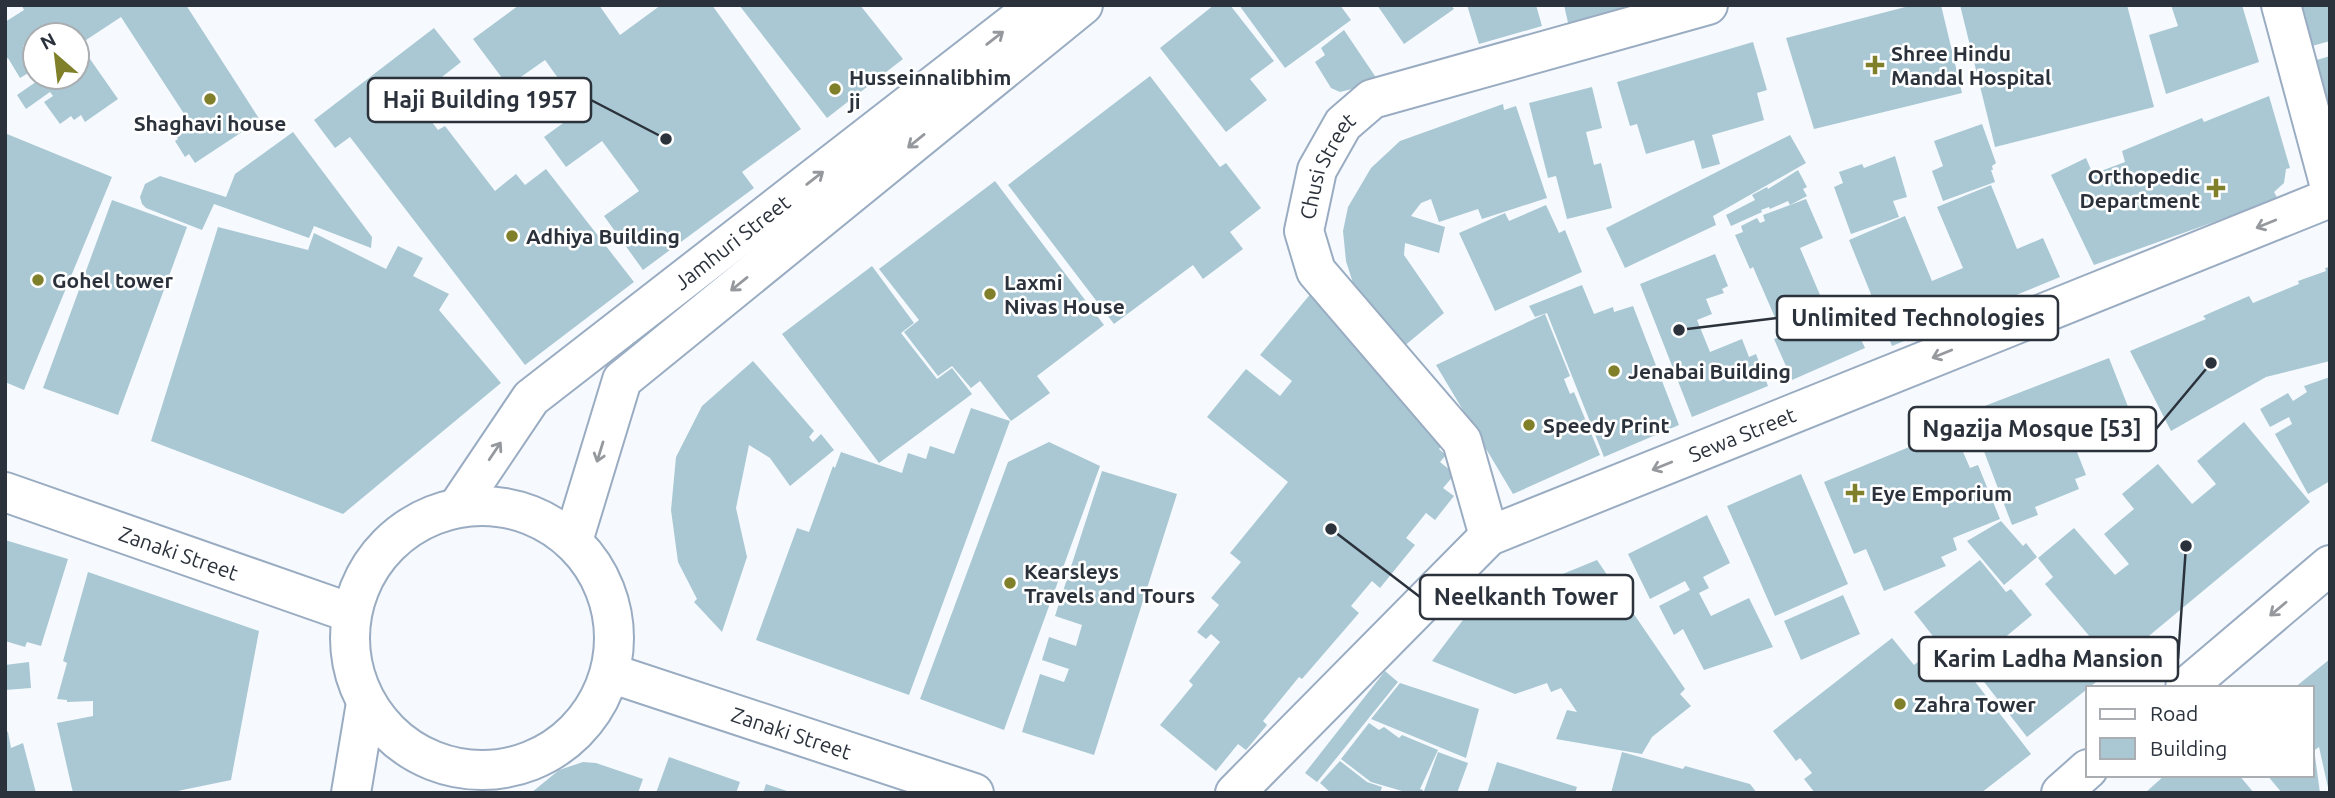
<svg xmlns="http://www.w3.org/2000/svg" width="2335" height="798" font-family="Ubuntu,sans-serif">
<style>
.building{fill:#a9c8d4}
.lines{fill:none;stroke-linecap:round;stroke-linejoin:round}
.minor-casing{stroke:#9aacc2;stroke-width:42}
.minor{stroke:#fff;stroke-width:38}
.oneway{stroke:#95989d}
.poi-dot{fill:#7f8029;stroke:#fff;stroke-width:2.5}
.labels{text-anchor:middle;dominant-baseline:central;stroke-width:5;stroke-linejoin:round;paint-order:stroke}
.poi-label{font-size:21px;font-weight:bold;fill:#2b323b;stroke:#fff;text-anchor:start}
.street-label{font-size:21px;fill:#2b323b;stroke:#fff}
.leader{fill:none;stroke:#2b323b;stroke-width:2.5}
.callout-dot{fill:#2b323b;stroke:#fff;stroke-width:2.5}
.callout{fill:#fff;stroke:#2b323b;stroke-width:2.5}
.callout-label{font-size:23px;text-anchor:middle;font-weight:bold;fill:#2b323b}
</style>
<rect width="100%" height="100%" fill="#f6fafe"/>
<g class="building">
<polygon points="23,5 186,5 260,120 195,163 189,154 185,157 175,141 178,139 175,133 190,123 121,17 77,46 77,35 35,35 35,38 23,46 35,65 35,69 20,78 8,58 5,60 5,22 24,10 22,6"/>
<polygon points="519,5 599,5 620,35 661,5 712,5 801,129 742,172 754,188 643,270 604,216 639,191 602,141 566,167 544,137 581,110 545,60 508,86 473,39"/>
<polygon points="739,5 860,5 903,59 827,118"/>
<polygon points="1214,5 1230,5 1274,61 1250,79 1267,100 1226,132 1160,48"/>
<polygon points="1239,5 1340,5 1351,20 1285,68"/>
<polygon points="1377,5 1451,5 1454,9 1404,44"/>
<polygon points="1467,5 1536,5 1542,26 1479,44"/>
<polygon points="1564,5 1659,5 1569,27"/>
<polygon points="1913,5 1941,5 1962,93 1814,129 1786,38"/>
<polygon points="1960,5 2127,5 2154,107 1995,147"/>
<polygon points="2171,5 2242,5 2259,62 2166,94 2149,35 2178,26"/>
<polygon points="2301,5 2330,5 2330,41 2312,46"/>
<polygon points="434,28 461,62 414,99 438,130 445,126 495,191 516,174 525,185 546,169 634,282 525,365 350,137 335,148 314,120"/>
<polygon points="1344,30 1379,82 1340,92 1331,88 1315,62 1325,55 1321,48"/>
<polygon points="1753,42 1767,90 1757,93 1764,120 1712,135 1720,164 1702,169 1694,140 1646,154 1637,124 1630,126 1617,82"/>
<polygon points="83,49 118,99 85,122 81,115 74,120 71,116 60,124 44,102 53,96 50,92 26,109 17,95 43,77 77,77 77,53"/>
<polygon points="2330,56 2330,150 2303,64"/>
<polygon points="1150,76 1220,167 1226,163 1261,208 1230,232 1243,249 1203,279 1193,265 1114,324 1008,185"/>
<polygon points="1592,87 1602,128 1586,132 1594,165 1601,163 1612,208 1567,219 1556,176 1548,178 1529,103"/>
<polygon points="2269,96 2290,168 2286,169 2284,183 2274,192 2278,199 2094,265 2051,175 2086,158 2093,174 2125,162 2122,151 2202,118 2204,122"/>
<polygon points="1503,104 1504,110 1516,106 1547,198 1482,219 1478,209 1439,222 1431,199 1421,203 1411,216 1445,227 1439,253 1405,243 1404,255 1444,313 1397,352 1357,296 1346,261 1343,231 1348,207 1371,168 1400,141"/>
<polygon points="1982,124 1996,163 1992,166 1993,170 1991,170 1995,182 1943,201 1932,171 1943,166 1934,141"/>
<polygon points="293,132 372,237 371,248 314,226 309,238 214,204 202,230 146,208 142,204 140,197 145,184 160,176 226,197 235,174"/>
<polygon points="7,134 112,177 24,390 5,382 5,139"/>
<polygon points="1790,135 1806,163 1713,216 1716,225 1625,268 1606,228"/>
<polygon points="1895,156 1907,197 1893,201 1899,217 1851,234 1834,187 1843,183 1839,172 1862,164 1864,168"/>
<polygon points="1798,170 1807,187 1803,189 1807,196 1790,205 1788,201 1770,209 1769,207 1761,210 1762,212 1731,226 1726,215 1755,200 1752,195 1767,187 1768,189"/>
<polygon points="995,181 1104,325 1037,376 1050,393 1011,421 980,381 971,388 952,366 938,376 904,332 919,320 879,269"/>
<polygon points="1991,185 2017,249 2043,238 2060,277 1892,346 1849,240 1905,216 1932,281 1963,268 1937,207"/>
<polygon points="1806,199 1823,238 1800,248 1829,316 1847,309 1865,348 1792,380 1774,339 1783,336 1753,267 1750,269 1735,235 1743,232 1741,226 1757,218 1760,223 1765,221 1763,215"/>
<polygon points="112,200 187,227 118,415 43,388"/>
<polygon points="1546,205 1559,233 1565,230 1582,272 1495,311 1459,233 1505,213 1509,221"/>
<polygon points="218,227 308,250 314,233 386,269 398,246 423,258 413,276 449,294 439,310 501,383 343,514 151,441"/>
<polygon points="1715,254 1728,286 1722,289 1724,293 1706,299 1712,314 1697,320 1710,352 1742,339 1749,357 1756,354 1768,386 1692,417 1640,284"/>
<polygon points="872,266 914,323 901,333 937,379 952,368 972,394 879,463 782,334"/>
<polygon points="2330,267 2330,361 2266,377 2171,431 2130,351 2206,319 2203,316 2249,296 2253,303 2299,284 2298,281 2326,271 2325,268"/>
<polygon points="1582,285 1594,314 1613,307 1614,312 1633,306 1679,425 1604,457 1547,313 1535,317 1529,306"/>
<polygon points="1317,286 1448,437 1439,449 1446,455 1440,462 1455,474 1443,488 1454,496 1435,520 1426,513 1406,538 1415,545 1380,588 1372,581 1351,606 1359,613 1302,679 1299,677 1263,721 1267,725 1246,750 1238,744 1216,771 1160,725 1193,685 1189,681 1220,642 1211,634 1206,639 1197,632 1219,605 1211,598 1241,562 1230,553 1288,482 1207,417 1246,369 1280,396 1292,381 1260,355"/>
<polygon points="1545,314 1570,376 1564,379 1570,394 1574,392 1600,455 1513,494 1436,365"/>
<polygon points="2109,358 2134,422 2096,437 2099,444 2077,452 2086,475 2075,479 2079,489 2035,507 2038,515 2012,525 1969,412"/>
<polygon points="753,361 814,431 809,437 813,442 821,434 834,450 790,486 770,458 749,445 736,508 747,557 722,632 694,602 697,599 678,562 671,510 676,457 702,406"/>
<polygon points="2330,377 2330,481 2308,494 2275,434 2292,424 2289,417 2270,427 2260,409 2288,393 2293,401 2307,392 2304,386"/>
<polygon points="971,408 1010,421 909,695 756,640 797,528 809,532 833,466 835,468 841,452 902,473 908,453 926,459 930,446 954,454"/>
<polygon points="2244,422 2310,502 2114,665 2045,584 2053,577 2038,558 2074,528 2115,575 2129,564 2104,534 2134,509 2122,494 2158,464 2192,504 2216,484 2197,461"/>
<polygon points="1953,429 1970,468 1978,465 2000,519 1953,538 1957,550 1941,557 1946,566 1884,591 1866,549 1854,554 1824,482"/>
<polygon points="1049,442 1100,466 1004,730 920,699 1008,462"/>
<polygon points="1102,471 1177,494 1094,755 1022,732 1040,674 1064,682 1069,669 1042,660 1049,637 1076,646 1082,625 1055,616"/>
<polygon points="1801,474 1848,584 1775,616 1727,506"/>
<polygon points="1707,515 1730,563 1703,577 1709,588 1699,593 1711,616 1749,598 1773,647 1704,670 1683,629 1674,635 1659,606 1690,590 1685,581 1650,599 1628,554"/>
<polygon points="2001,521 2023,546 2026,543 2037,557 2004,585 1967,541"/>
<polygon points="5,540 68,559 41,646 27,642 25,647 5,641"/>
<polygon points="1597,560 1685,689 1680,694 1691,706 1652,737 1642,754 1556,739 1567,710 1577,712 1561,688 1551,692 1547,683 1515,694 1432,661 1469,612"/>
<polygon points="1980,560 2006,592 2011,589 2032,615 2003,639 2018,656 2042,637 2057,656 2069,647 2096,682 2027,737 1967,660 1957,667 1914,612"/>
<polygon points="88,572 259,631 231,780 168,793 73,793 57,723 93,716 93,701 67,702 67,700 57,699 67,663 63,661"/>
<polygon points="1843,595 1860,634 1801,660 1784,621"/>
<polygon points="1892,638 1914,665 1919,661 1926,671 1944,657 1959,676 1966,670 2031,754 1981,793 1815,793 1804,779 1812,773 1800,758 1796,761 1773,731"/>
<polygon points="2330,659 2330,792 2329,792 2319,747 2312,752 2312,688 2294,688"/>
<polygon points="29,662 31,688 5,690 5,665"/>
<polygon points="1385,671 1398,682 1317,782 1305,773"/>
<polygon points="1400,683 1479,709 1466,758 1371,719"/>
<polygon points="1369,723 1379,730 1384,727 1399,738 1402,735 1438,750 1420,789 1423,790 1422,793 1409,793 1371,782 1341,759"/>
<polygon points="5,730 8,732 11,748 23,743 36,793 5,793"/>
<polygon points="1438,752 1468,763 1457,793 1424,791"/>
<polygon points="1622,752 1683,769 1685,766 1750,784 1757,793 1611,793"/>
<polygon points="2315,756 2320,793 2282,793 2267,775 2312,775 2312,758"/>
<polygon points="669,757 740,782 736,793 656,793"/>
<polygon points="1340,761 1367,782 1382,787 1380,793 1331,793 1320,783"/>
<polygon points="583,762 596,763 643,779 638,793 531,793 559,770"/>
<polygon points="1497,762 1577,787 1575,793 1487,793"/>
<polygon points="2165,775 2239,775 2254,793 2145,793"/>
<polygon points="766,784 790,792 790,793 763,793"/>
</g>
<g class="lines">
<defs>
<g id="minor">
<polyline points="2281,5 2330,187"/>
<path id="s1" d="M5,492L351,613"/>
<circle cx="482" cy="638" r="132"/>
<path id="s2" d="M457,508L531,398L1037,5"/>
<path id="s3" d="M1489,536L1462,441L1316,271L1304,231L1317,170L1343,124L1372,99L1708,5"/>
<polyline points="573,541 622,380 1083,5"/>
<path id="s4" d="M610,673L974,793"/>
<polyline points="2185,688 2330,565"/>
<polyline points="351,793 366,703"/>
<path id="s5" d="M1235,793L1489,536L2330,198"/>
<polyline points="2061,793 2088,769"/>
</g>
</defs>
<use href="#minor" class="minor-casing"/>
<use href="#minor" class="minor"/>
</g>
<defs><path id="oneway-shaft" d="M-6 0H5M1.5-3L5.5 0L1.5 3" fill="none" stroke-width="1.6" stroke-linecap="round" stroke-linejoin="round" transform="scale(1.75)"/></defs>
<g class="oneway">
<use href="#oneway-shaft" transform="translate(995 38) rotate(-38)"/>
<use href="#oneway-shaft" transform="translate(916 141) rotate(141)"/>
<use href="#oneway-shaft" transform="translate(815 178) rotate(-38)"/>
<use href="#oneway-shaft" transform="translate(2266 224) rotate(158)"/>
<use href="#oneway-shaft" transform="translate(739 284) rotate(141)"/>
<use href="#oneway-shaft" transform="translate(1942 354) rotate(158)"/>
<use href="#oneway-shaft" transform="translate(495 451) rotate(-56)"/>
<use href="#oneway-shaft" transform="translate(600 452) rotate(107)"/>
<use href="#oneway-shaft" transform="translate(1662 466) rotate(158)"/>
<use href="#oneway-shaft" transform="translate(2278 609) rotate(140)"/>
</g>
<g class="poi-dot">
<path d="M1871.5 54.5h7v7h7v7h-7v7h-7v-7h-7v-7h7z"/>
<circle cx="835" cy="89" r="7"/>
<circle cx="210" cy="99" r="7"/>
<path d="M2212.5 177.5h7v7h7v7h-7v7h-7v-7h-7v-7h7z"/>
<circle cx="512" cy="236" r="7"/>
<circle cx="38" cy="280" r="7"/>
<circle cx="990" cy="294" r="7"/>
<circle cx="1614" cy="371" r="7"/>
<circle cx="1529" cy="425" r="7"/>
<path d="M1851.5 482.5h7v7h7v7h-7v7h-7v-7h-7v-7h7z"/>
<circle cx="1010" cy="583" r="7"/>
<circle cx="1900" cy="704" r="7"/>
</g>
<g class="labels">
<g class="poi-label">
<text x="1891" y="53">Shree Hindu<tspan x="1891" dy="24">Mandal Hospital</tspan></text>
<text x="849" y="77">Husseinnalibhim<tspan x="849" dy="24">ji</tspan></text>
<text x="210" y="123" text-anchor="middle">Shaghavi house</text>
<text x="2200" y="176" text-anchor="end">Orthopedic<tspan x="2200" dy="24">Department</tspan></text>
<text x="526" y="236">Adhiya Building</text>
<text x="52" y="280">Gohel tower</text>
<text x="1004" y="282">Laxmi<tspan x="1004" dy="24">Nivas House</tspan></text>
<text x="1628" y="371">Jenabai Building</text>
<text x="1543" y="425">Speedy Print</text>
<text x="1871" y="493">Eye Emporium</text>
<text x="1024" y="571">Kearsleys<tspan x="1024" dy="24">Travels and Tours</tspan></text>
<text x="1914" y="704">Zahra Tower</text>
</g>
<g class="street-label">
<text stroke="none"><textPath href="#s3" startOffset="434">Chusi Street</textPath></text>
<text stroke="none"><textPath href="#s2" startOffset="387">Jamhuri Street</textPath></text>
<text stroke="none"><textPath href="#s5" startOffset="634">Sewa Street</textPath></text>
<text stroke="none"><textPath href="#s1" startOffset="184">Zanaki Street</textPath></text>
<text stroke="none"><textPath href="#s4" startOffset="191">Zanaki Street</textPath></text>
</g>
</g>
<path class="leader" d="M666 139L591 100M1679 330L1777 318M2211 363L2156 429M1331 529L1420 597M2186 546L2178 659"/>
<g class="callout-dot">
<circle cx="666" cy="139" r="7"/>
<circle cx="1679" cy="330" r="7"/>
<circle cx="2211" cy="363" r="7"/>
<circle cx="1331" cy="529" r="7"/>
<circle cx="2186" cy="546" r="7"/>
</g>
<g class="callout">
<rect x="368" y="78" width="223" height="44" rx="7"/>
<rect x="1777" y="296" width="281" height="44" rx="7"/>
<rect x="1909" y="407" width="247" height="44" rx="7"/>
<rect x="1420" y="575" width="213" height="44" rx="7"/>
<rect x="1919" y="637" width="259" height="44" rx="7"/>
</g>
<g class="callout-label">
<text x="480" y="108">Haji Building 1957</text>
<text x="1918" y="326">Unlimited Technologies</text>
<text x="2032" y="437">Ngazija Mosque [53]</text>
<text x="1526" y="605">Neelkanth Tower</text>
<text x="2048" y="667">Karim Ladha Mansion</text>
</g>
<rect width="2335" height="798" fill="none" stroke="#2b323b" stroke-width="14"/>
<rect x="2086" y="686" width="228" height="91" fill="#ffffff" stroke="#aaadb1" stroke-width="2"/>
<rect x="2100" y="709" width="35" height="10" fill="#ffffff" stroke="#aaadb1" stroke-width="2"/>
<text x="2150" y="721" font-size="21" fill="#2b323b">Road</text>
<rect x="2100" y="738" width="35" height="21" fill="#a9c8d4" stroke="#aaadb1" stroke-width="2"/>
<text x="2150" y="756" font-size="21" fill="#2b323b">Building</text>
<g transform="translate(56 56) rotate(332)"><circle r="33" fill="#ffffff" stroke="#aaadb1" stroke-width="2"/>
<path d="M0-5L12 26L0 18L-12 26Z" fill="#7f8029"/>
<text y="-10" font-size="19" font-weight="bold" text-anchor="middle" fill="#2b323b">N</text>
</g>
</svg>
